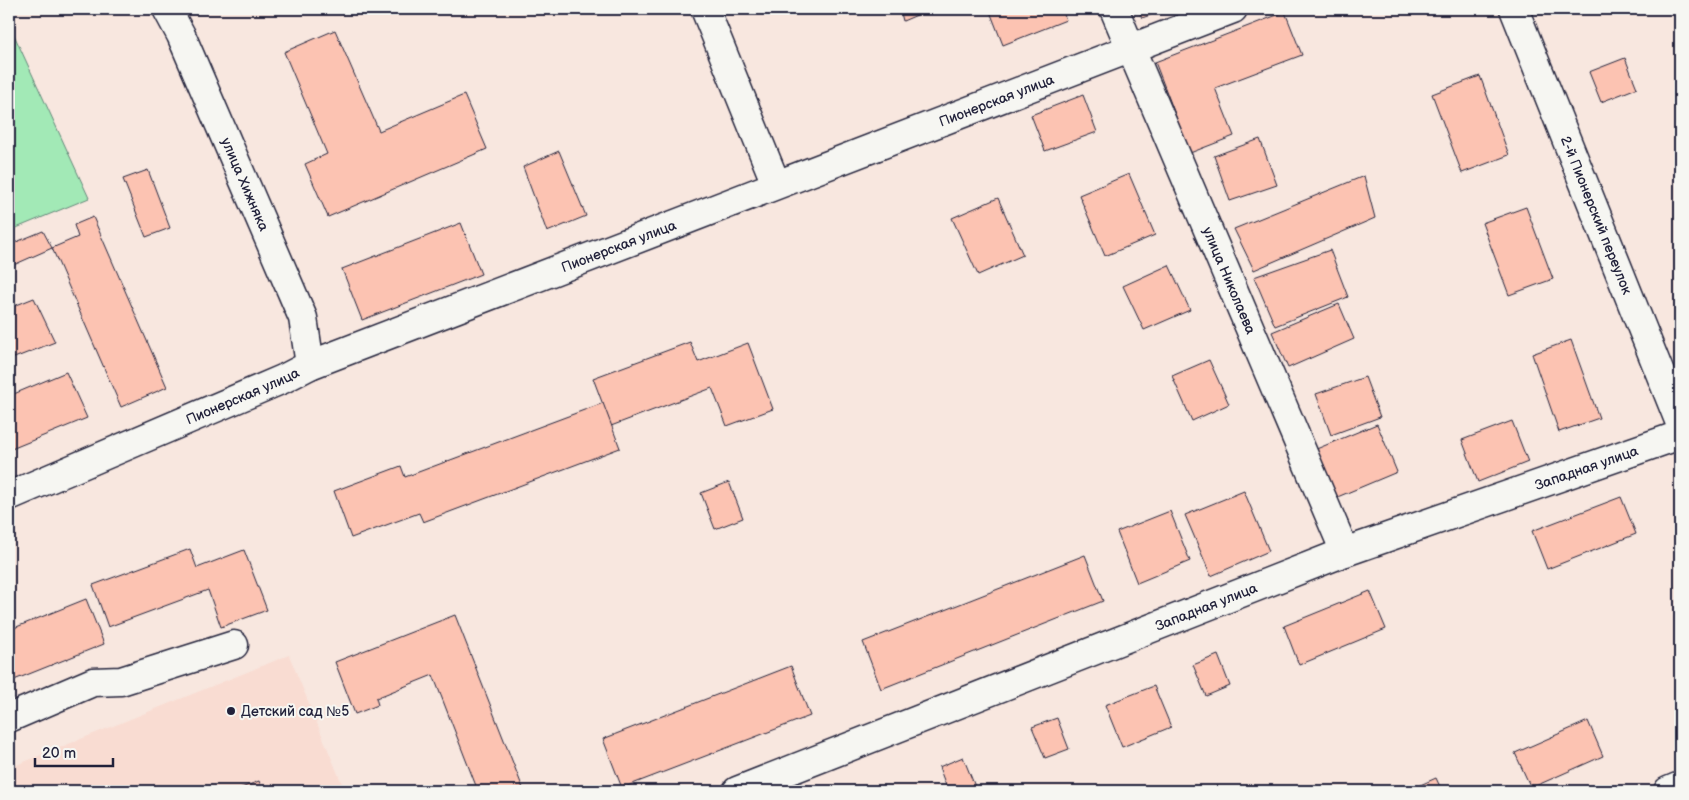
<svg xmlns="http://www.w3.org/2000/svg" width="1689" height="800" font-family="'Balsamiq Sans',sans-serif">
<style>
.built{fill:#f9dcd2}
.green{fill:#a2e9b6;stroke:#628678}
.building{fill:#fcc3b2;stroke:#22223b}
.lines{fill:none;stroke-linecap:round;stroke-linejoin:round}
.minor-casing{stroke:#22223b;stroke-width:31}
.minor{stroke:#f6f6f2;stroke-width:28}
.poi-dot{fill:#22223b;stroke:#f6f6f2;stroke-width:2}
.labels{text-anchor:middle;dominant-baseline:central;stroke-width:4;stroke-linejoin:round;paint-order:stroke}
.street-label{font-size:14px;fill:#22223b;stroke:#f6f6f2}
.poi-label{font-size:14px;fill:#22223b;stroke:#f6f6f2;text-anchor:start}
</style>
<rect width="100%" height="100%" fill="#f8e7df"/>
<filter id="ink" filterUnits="userSpaceOnUse"><feTurbulence type="fractalNoise" baseFrequency=".02" numOctaves="2"/><feDisplacementMap in="SourceGraphic" scale="10" xChannelSelector="R" yChannelSelector="G"/><feConvolveMatrix kernelMatrix="1 2 1 2 8 2 1 2 1" color-interpolation-filters="sRGB"/></filter>
<g filter="url(#ink)">
<polygon class="built" points="289,655 345,791 9,791 9,768"/>
<polygon class="green" points="9,24 89,198 9,231"/>
<g class="building">
<polygon points="900,9 931,9 903,21"/>
<polygon points="989,9 1062,9 1066,20 1003,45"/>
<polygon points="1138,9 1167,9 1142,18"/>
<polygon points="1285,12 1302,55 1215,88 1234,136 1190,153 1155,62"/>
<polygon points="335,30 379,131 464,95 487,149 328,217 305,164 327,154 284,52"/>
<polygon points="1625,58 1637,88 1601,102 1589,72"/>
<polygon points="1480,76 1509,155 1462,173 1432,94"/>
<polygon points="1083,95 1097,132 1045,151 1031,115"/>
<polygon points="1260,139 1277,185 1230,201 1214,156"/>
<polygon points="559,151 586,216 547,232 523,167"/>
<polygon points="148,170 170,228 146,237 123,179"/>
<polygon points="1129,174 1155,235 1105,256 1079,195"/>
<polygon points="1364,176 1375,218 1254,270 1234,229"/>
<polygon points="998,198 1023,255 978,275 952,218"/>
<polygon points="1526,207 1553,279 1509,295 1482,223"/>
<polygon points="93,217 167,387 121,407 52,248 78,237 74,225"/>
<polygon points="461,223 481,274 362,320 342,269"/>
<polygon points="43,231 52,248 9,267 9,245"/>
<polygon points="1330,250 1348,297 1275,326 1254,277"/>
<polygon points="1169,265 1190,310 1144,330 1123,286"/>
<polygon points="34,298 55,342 9,360 9,308"/>
<polygon points="1339,304 1354,339 1288,368 1272,332"/>
<polygon points="1571,340 1599,418 1559,432 1532,354"/>
<polygon points="690,342 698,362 748,343 773,409 727,426 712,388 611,426 593,378"/>
<polygon points="1209,360 1229,404 1192,421 1172,376"/>
<polygon points="66,372 87,418 9,450 9,396"/>
<polygon points="1365,377 1380,417 1331,435 1316,394"/>
<polygon points="603,403 620,448 423,522 419,513 351,538 334,491 401,466 405,477"/>
<polygon points="1512,421 1528,462 1478,482 1462,440"/>
<polygon points="1377,424 1397,472 1335,498 1314,450"/>
<polygon points="729,482 743,518 715,529 701,493"/>
<polygon points="1244,491 1269,551 1211,576 1185,515"/>
<polygon points="1621,497 1636,534 1547,569 1532,531"/>
<polygon points="1170,511 1190,561 1137,583 1117,532"/>
<polygon points="190,549 197,568 244,550 267,610 221,627 208,590 108,627 93,585"/>
<polygon points="1085,555 1103,601 881,689 863,642"/>
<polygon points="1370,591 1386,629 1299,665 1284,626"/>
<polygon points="86,599 104,644 9,682 9,630"/>
<polygon points="455,615 524,791 478,791 433,675 376,698 378,705 355,714 335,662"/>
<polygon points="1218,655 1230,686 1206,696 1193,665"/>
<polygon points="791,666 810,716 622,788 603,739"/>
<polygon points="1154,686 1171,727 1122,747 1105,705"/>
<polygon points="1057,718 1069,749 1045,758 1032,727"/>
<polygon points="1588,721 1603,756 1531,788 1515,753"/>
<polygon points="963,757 976,789 969,791 948,791 939,767"/>
<polygon points="1436,778 1442,791 1407,791"/>
<polygon points="259,781 263,791 234,791"/>
</g>
<g class="lines">
<defs>
<g id="minor">
<path id="s1" d="M167,9L181,35L303,318L310,365"/>
<polyline points="705,9 776,184"/>
<path id="s2" d="M1114,9L1345,552"/>
<path id="s3" d="M1514,9L1680,423"/>
<path id="s4" d="M9,496L283,379L310,365L1233,9"/>
<polyline points="9,718 93,682 121,681 234,645"/>
<path id="s5" d="M737,791L1345,552L1680,435"/>
<polyline points="1668,791 1680,786"/>
</g>
</defs>
<use href="#minor" class="minor-casing"/>
<use href="#minor" class="minor"/>
</g>
</g>
<circle class="poi-dot" cx="231" cy="711" r="5"/>
<g class="labels">
<g class="street-label">
<text stroke="none"><textPath href="#s4" startOffset="1064">Пионерская улица</textPath></text>
<text stroke="none"><textPath href="#s1" startOffset="192">улица Хижняка</textPath></text>
<text stroke="none"><textPath href="#s3" startOffset="222">2-й Пионерский переулок</textPath></text>
<text stroke="none"><textPath href="#s4" startOffset="659">Пионерская улица</textPath></text>
<text stroke="none"><textPath href="#s2" startOffset="295">улица Николаева</textPath></text>
<text stroke="none"><textPath href="#s4" startOffset="254">Пионерская улица</textPath></text>
<text stroke="none"><textPath href="#s5" startOffset="909">Западная улица</textPath></text>
<text stroke="none"><textPath href="#s5" startOffset="504">Западная улица</textPath></text>
</g>
<g class="poi-label">
<text x="241" y="711">Детский сад №5</text>
</g>
</g>
<rect width="1689" height="800" fill="none" stroke="#f6f6f2" stroke-width="30"/>
<rect x="15" y="15" width="1659" height="770" fill="none" stroke="#22223b" stroke-width="2" filter="url(#ink)"/>
<path d="M35 758v8h78v-8" fill="none" stroke="#22223b" stroke-width="2.5"/>
<text x="42" y="758" font-size="15" fill="#22223b" stroke="#f6f6f2" stroke-width="4" paint-order="stroke">20 m</text>
</svg>
